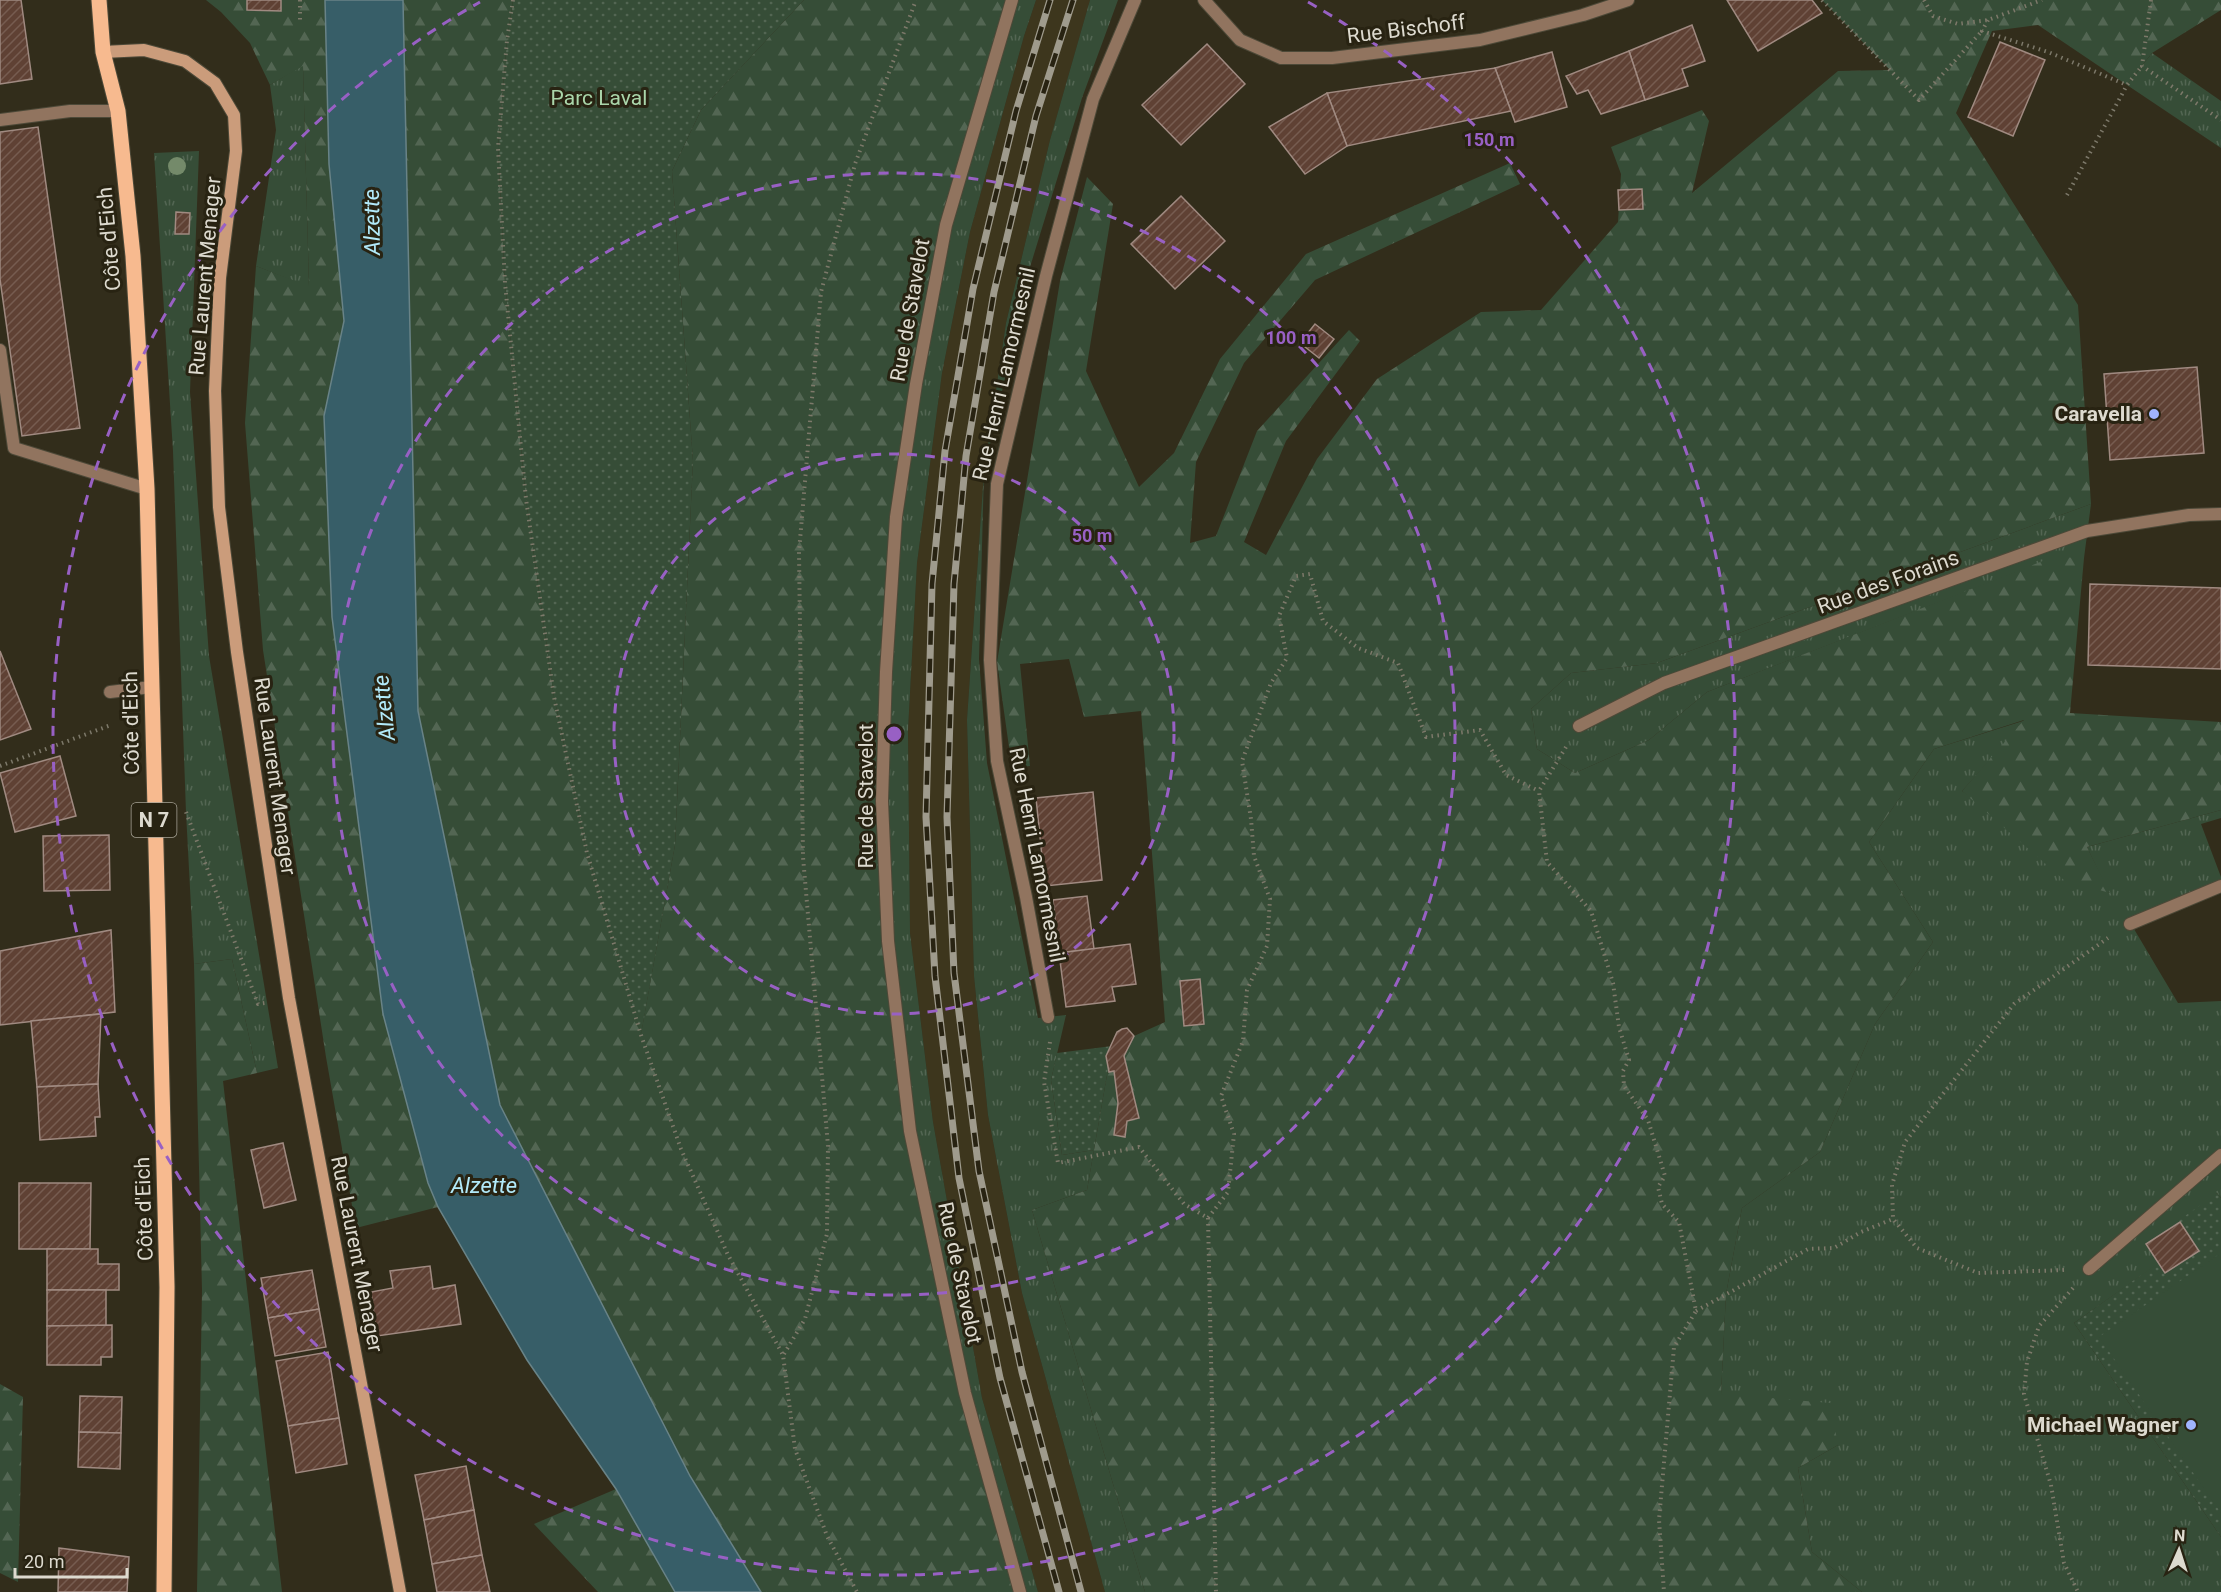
<svg xmlns="http://www.w3.org/2000/svg" width="2221" height="1592" font-family="Roboto,sans-serif">
<style>
.built{fill:#3d361d}
.grass{fill:url(#grass-tufts)}
.forest{fill:url(#forest-firs)}
.park{fill:url(#park-dots)}
.pitch{fill:#364d37}
.water{fill:#375e68;stroke:#698387;stroke-width:1.5}
.building{fill:url(#building-hatch);stroke:#a08a81;stroke-width:1.5}
.lines{fill:none;stroke-linecap:round;stroke-linejoin:round}
.lane-casing{stroke:#4d4938;stroke-width:14}
.street-casing{stroke:#4d4938;stroke-width:14}
.secondary-casing{stroke:#4d4938;stroke-width:14}
.primary-casing{stroke:#4d4938;stroke-width:17}
.path{stroke:#7d796a;stroke-width:4;stroke-dasharray:1.5 4.5;stroke-linecap:butt}
.lane{stroke:#91745f;stroke-width:12}
.street{stroke:#91745f;stroke-width:12}
.secondary{stroke:#cb9c7b;stroke-width:12}
.primary{stroke:#f7ba8f;stroke-width:15}
.rail-casing{stroke:#9f9b8d;stroke-width:7}
.rail{stroke:#282312;stroke-width:4.5;stroke-dasharray:14;stroke-linecap:butt}
.tree{fill:#748a6a}
.ring{fill:none;stroke:#9860c4;stroke-width:3;stroke-dasharray:10 8}
.poi-dot{fill:#a0b3fd;stroke:#282312;stroke-width:2}
.labels{text-anchor:middle;dominant-baseline:central;stroke-width:6;stroke-linejoin:round;paint-order:stroke}
.shield{fill:#282312;stroke:#a7a396;stroke-width:1.5}
.shield-label{font-size:20px;font-weight:bold;fill:#dddacf}
.street-label{font-size:21px;fill:#dddacf;stroke:#282312}
.park-label{font-size:21px;fill:#aad6aa;stroke:#282312}
.poi-label{font-size:21px;font-weight:bold;fill:#dddacf;stroke:#282312;text-anchor:end}
.water-label{font-size:22px;font-style:italic;fill:#b2eafa;stroke:#282312}
.centre{fill:#9860c4;stroke:#282312;stroke-width:3}
.ring-label{font-size:18px;text-anchor:middle;font-weight:bold;fill:#9860c4;stroke:#282312;stroke-width:6;stroke-linejoin:round;paint-order:stroke}
</style>
<defs>
<pattern id="grass-tufts" width="24" height="20" patternUnits="userSpaceOnUse" patternTransform="scale(1.5)"><rect width="24" height="20" fill="#364d37"/><path d="M3 7l-1-3M5 7V3M7 7l1-3M15 17l-1-3M17 17v-4M19 17l1-3" fill="none" stroke="#536653"/></pattern>
<pattern id="forest-firs" width="22" height="20" patternUnits="userSpaceOnUse" patternTransform="scale(1.5)"><rect width="22" height="20" fill="#364d37"/><path d="M5 1l3.5 6h-7zM16 11l3.5 6h-7z" fill="#536653"/></pattern>
<pattern id="park-dots" width="8" height="8" patternUnits="userSpaceOnUse" patternTransform="scale(1.5)"><rect width="8" height="8" fill="#364d37"/><path d="M2 2h.1M6 6h.1" fill="none" stroke="#536653" stroke-width="1.8" stroke-linecap="round"/></pattern>
<pattern id="building-hatch" width="6" height="6" patternUnits="userSpaceOnUse" patternTransform="scale(1.5)"><rect width="6" height="6" fill="#5f4134"/><path d="M-1 1l2-2M0 6l6-6M5 7l2-2" fill="none" stroke="#765c50"/></pattern>
</defs>
<rect width="100%" height="100%" fill="#322d1b"/>
<polygon class="built" points="1036,0 1090,0 1050,140 1006,323 984,471 967,720 974,976 988,1115 1022,1293 1105,1592 1038,1592 982,1398 933,1122 910,933 908,730 917,563 942,373 970,232 1024,36"/>
<g class="grass">
<polygon points="1012,0 1036,0 1024,36 970,232 942,373 917,563 908,730 910,933 933,1122 982,1398 1038,1592 1020,1592 965,1393 910,1131 882,801 896,517 946,225"/>
<polygon points="1090,0 1118,0 1082,98 1030,267 984,471 979,659 987,763 1038,1018 1066,1015 1051,1080 1062,1155 1094,1150 1087,1190 1032,1210 1145,1592 1105,1592 1022,1293 988,1115 974,976 967,720 984,471 1006,323 1050,140"/>
<polygon points="2152,53 2221,101 2221,148 2127,85"/>
<polygon points="303,65 309,287 256,266 276,130 270,85"/>
<polygon points="199,151 190,392 209,656 278,1068 257,1073 232,959 194,964 186,812 173,451 154,153"/>
<polygon points="2091,504 2084,558 2053,558 1707,692 1649,740 1575,773 1537,749 1531,709 1571,673 1657,663"/>
<polygon points="2026,720 1962,791 2109,893 2087,847 2221,810 2221,818 2201,824 2221,877 2221,886 2131,924 2178,1003 2221,1001 2221,1198 2217,1193 2159,1263 2074,1323 2221,1537 2221,1592 1862,1592 1812,1552 1798,1468 1838,1445 1721,1394 1726,1294 1742,1208 1820,1152 1875,1024 1933,942 1869,842 1934,749"/>
</g>
<g class="forest">
<polygon points="206,0 325,0 329,164 344,321 324,416 332,617 383,1014 428,1183 438,1207 356,1228 326,1057 263,650 245,423 256,266 309,286 303,66 270,85 250,43 221,12"/>
<polygon points="403,0 513,0 507,40 498,148 505,283 526,499 554,697 587,853 641,1034 675,845 693,461 672,171 701,110 804,0 1012,0 946,225 896,517 882,801 910,1131 965,1393 1020,1592 761,1592 690,1476 500,1105 418,711"/>
<polygon points="1822,0 2221,0 2221,10 2152,53 2127,85 2038,25 1992,31 1956,113 2078,305 2091,504 1657,663 1571,673 1531,709 1537,749 1575,773 1649,740 1707,692 2053,557 2084,558 2070,713 2221,722 2221,810 2087,847 2110,893 2064,880 1962,791 2024,720 1934,749 1869,842 1933,942 1875,1024 1820,1152 1742,1208 1726,1294 1721,1394 1830,1403 1838,1445 1798,1468 1812,1552 1862,1592 1145,1592 1032,1210 1087,1190 1112,1046 1165,1022 1141,711 1084,717 1069,659 1020,664 1030,766 1012,768 997,662 1060,281 1087,177 1113,204 1086,371 1139,487 1174,453 1220,359 1306,254 1510,163 1520,184 1315,280 1244,363 1196,462 1190,543 1216,536 1257,431 1349,330 1360,341 1286,441 1244,542 1266,555 1317,459 1377,379 1481,312 1541,310 1618,222 1621,174 1611,147 1702,110 1709,121 1692,193 1838,71 1890,70"/>
<polygon points="232,959 257,1073 223,1081 282,1592 197,1592 202,1290 194,964"/>
<polygon points="0,1384 23,1397 18,1582 0,1573"/>
<polygon points="616,1489 675,1592 598,1592 534,1524"/>
</g>
<g class="park">
<polygon points="513,0 804,0 701,110 672,171 693,461 675,845 641,1035 587,853 554,697 526,499 505,283 498,148 507,40"/>
<polygon points="1112,1046 1094,1150 1062,1155 1051,1080 1057,1053"/>
<polygon points="2217,1193 2221,1198 2221,1537 2074,1323 2158,1263 2146,1244"/>
</g>
<polygon class="pitch" points="2221,1253 2221,1513 2099,1337"/>
<polygon class="water" points="325,0 403,0 418,711 500,1105 690,1476 761,1592 675,1592 616,1489 527,1360 438,1207 428,1183 383,1014 332,617 324,416 344,321 329,164"/>
<g class="building">
<polygon points="0,0 21,0 32,79 0,84"/>
<polygon points="247,0 281,0 281,11 247,10"/>
<polygon points="1727,0 1812,0 1822,13 1758,51"/>
<polygon points="1692,25 1705,61 1682,69 1688,86 1645,100 1629,51"/>
<polygon points="2000,42 2045,60 2013,136 1968,117"/>
<polygon points="1207,44 1245,84 1181,145 1142,105"/>
<polygon points="1629,51 1645,100 1601,114 1588,90 1577,94 1566,76"/>
<polygon points="1552,52 1567,107 1515,122 1495,68"/>
<polygon points="1495,68 1511,111 1347,146 1327,93"/>
<polygon points="1327,93 1347,146 1305,174 1269,127"/>
<polygon points="38,127 80,428 22,436 0,279 0,132"/>
<polygon points="1642,189 1643,209 1619,210 1618,190"/>
<polygon points="1181,196 1225,241 1175,289 1131,244"/>
<polygon points="176,212 190,213 189,234 175,234"/>
<polygon points="1315,324 1334,339 1319,358 1300,343"/>
<polygon points="2197,367 2204,453 2110,460 2104,374"/>
<polygon points="2090,584 2221,588 2221,669 2088,665"/>
<polygon points="0,651 31,729 0,740"/>
<polygon points="60,756 76,816 15,832 0,773"/>
<polygon points="1093,792 1102,880 1045,886 1036,798"/>
<polygon points="109,835 110,890 44,891 43,836"/>
<polygon points="1087,896 1094,949 1059,953 1053,900"/>
<polygon points="111,930 115,1012 0,1025 0,951"/>
<polygon points="1130,944 1136,984 1112,987 1115,1001 1066,1007 1059,953"/>
<polygon points="1200,979 1204,1024 1184,1026 1180,981"/>
<polygon points="101,1014 98,1084 37,1087 31,1021"/>
<polygon points="1127,1028 1134,1036 1124,1056 1139,1118 1127,1121 1125,1137 1114,1135 1118,1103 1114,1071 1109,1072 1106,1056 1117,1032 1122,1029"/>
<polygon points="98,1084 100,1117 95,1117 96,1136 40,1140 37,1087"/>
<polygon points="283,1143 296,1200 264,1208 251,1150"/>
<polygon points="19,1183 91,1183 90,1249 19,1249"/>
<polygon points="2180,1222 2199,1251 2165,1273 2146,1244"/>
<polygon points="47,1249 98,1249 98,1264 119,1264 119,1290 47,1290"/>
<polygon points="430,1266 433,1289 455,1285 461,1324 377,1336 371,1292 393,1288 390,1271"/>
<polygon points="312,1270 319,1309 268,1318 261,1278"/>
<rect x="47" y="1290" width="59" height="36"/>
<polygon points="319,1309 326,1347 275,1356 268,1318"/>
<polygon points="112,1325 112,1357 101,1357 101,1365 47,1365 47,1326"/>
<polygon points="328,1352 339,1418 288,1426 276,1361"/>
<polygon points="80,1396 122,1397 121,1433 79,1432"/>
<polygon points="339,1418 347,1464 296,1473 288,1426"/>
<polygon points="79,1432 121,1433 120,1469 78,1467"/>
<polygon points="466,1466 474,1510 424,1520 415,1475"/>
<polygon points="474,1510 482,1555 432,1564 424,1520"/>
<polygon points="59,1548 129,1557 127,1592 58,1592"/>
<polygon points="482,1555 490,1592 437,1592 432,1564"/>
</g>
<g class="lines">
<defs>
<g id="lane">
<polyline points="0,120 70,111 118,111"/>
<polyline points="0,350 14,448 147,489"/>
<polyline points="110,692 151,687"/>
</g>
<g id="street">
<polyline points="1012,0 946,225 916,384 896,517 886,672 882,801 888,941 910,1131 965,1393 1020,1592"/>
<polyline points="1204,0 1240,40 1281,58 1332,58 1480,40 1583,15 1628,0"/>
<polyline points="1579,726 1664,683 2087,531 2189,515 2221,514"/>
<polyline points="2130,924 2221,886"/>
<polyline points="1048,1017 1026,897 997,761 990,660 997,484 1046,276 1093,99 1135,0"/>
<polyline points="2089,1269 2221,1155"/>
</g>
<polyline id="secondary" points="103,52 144,50 185,61 215,83 234,115 236,151 220,278 215,391 219,507 237,652 289,998 400,1592"/>
<polyline id="primary" points="99,0 103,52 118,111 133,256 147,489 167,1287 164,1592"/>
</defs>
<use href="#lane" class="lane-casing"/>
<use href="#street" class="street-casing"/>
<use href="#secondary" class="secondary-casing"/>
<use href="#primary" class="primary-casing"/>
<g class="path">
<polyline points="300,0 300,20"/>
<polyline points="513,0 507,40 498,148 505,283 526,499 554,697 587,853 641,1035 681,1149 728,1255 783,1355 795,1449 827,1536 857,1592"/>
<polyline points="1822,0 1919,100 1982,31"/>
<polyline points="1924,0 1933,16 1958,24 1988,20 2042,0"/>
<polyline points="2151,0 2142,66 2221,120"/>
<polyline points="1988,20 1982,31 2048,52 2127,85"/>
<polyline points="2067,195 2127,85 2142,66"/>
<polyline points="1566,747 1539,791 1547,862 1591,911 1613,983 1619,1027 1629,1060 1623,1071 1624,1086 1648,1120 1665,1176 1658,1187 1662,1204 1679,1222 1696,1311 1674,1347 1659,1520 1664,1592"/>
<polyline points="0,766 111,725"/>
<polyline points="186,812 258,1004 265,1003"/>
<polyline points="1050,1042 1044,1082 1058,1163 1139,1147 1184,1204 1208,1218 1228,1192 1234,1134 1221,1096 1243,1041 1247,990 1267,946 1270,899 1254,856 1251,819 1242,761 1271,683 1287,658 1279,616 1296,576 1310,574 1323,621 1358,648 1398,663 1426,737 1480,730 1506,775 1539,791"/>
<polyline points="1208,1218 1216,1592"/>
<polyline points="2064,1270 1978,1273 1917,1248 1893,1219 1892,1185 1905,1142 2014,1004 2108,938"/>
<polyline points="2073,1288 2039,1326 2027,1362 2024,1394 2051,1485 2064,1563 2078,1592"/>
<polyline points="1696,1311 1808,1249 1834,1248 1861,1232 1893,1219"/>
<polyline points="784,1354 805,1319 827,1234 828,1146 803,857 799,552 821,292 855,164 916,0"/>
</g>
<use href="#lane" class="lane"/>
<use href="#street" class="street"/>
<use href="#secondary" class="secondary"/>
<use href="#primary" class="primary"/>
<defs>
<g id="rail">
<polyline points="1050,0 1016,111 973,289 945,451 932,584 926,817 935,976 959,1178 1000,1378 1059,1592"/>
<polyline points="1073,0 1036,116 994,292 966,456 954,584 947,817 954,973 979,1171 1022,1372 1081,1592"/>
</g>
</defs>
<use href="#rail" class="rail-casing"/>
<use href="#rail" class="rail"/>
</g>
<circle class="tree" cx="177" cy="166" r="9"/>
<g class="ring">
<circle cx="894" cy="734" r="280"/>
<circle cx="894" cy="734" r="561"/>
<path d="M1308 2A841 841 0 1 1 480 2"/>
</g>
<g class="poi-dot">
<circle cx="2154" cy="414" r="6"/>
<circle cx="2191" cy="1425" r="6"/>
</g>
<g class="labels">
<rect class="shield" x="131.5" y="803" width="45" height="34" rx="4.5"/>
<g class="shield-label">
<text x="154" y="820">N 7</text>
</g>
<g class="street-label">
<text transform="translate(1406 29) rotate(-7)">Rue Bischoff</text>
<text transform="translate(109 239) rotate(-95)">Côte d'Eich</text>
<text transform="translate(205 276) rotate(-85)">Rue Laurent Menager</text>
<text transform="translate(910 310) rotate(-80)">Rue de Stavelot</text>
<text transform="translate(1004 374) rotate(-77)">Rue Henri Lamormesnil</text>
<text transform="translate(1888 582) rotate(-20)">Rue des Forains</text>
<text transform="translate(131 723) rotate(-91)">Côte d'Eich</text>
<text transform="translate(275 776) rotate(82)">Rue Laurent Menager</text>
<text transform="translate(866 796) rotate(-90)">Rue de Stavelot</text>
<text transform="translate(1037 855) rotate(79)">Rue Henri Lamormesnil</text>
<text transform="translate(144 1209) rotate(-92)">Côte d'Eich</text>
<text transform="translate(357 1254) rotate(79)">Rue Laurent Menager</text>
<text transform="translate(960 1273) rotate(78)">Rue de Stavelot</text>
</g>
<g class="park-label">
<text x="599" y="98">Parc Laval</text>
</g>
<g class="poi-label">
<text x="2142" y="414">Caravella</text>
<text x="2179" y="1425">Michael Wagner</text>
</g>
<g class="water-label">
<text transform="translate(372 222) rotate(-91)">Alzette</text>
<text transform="translate(384 708) rotate(-96)">Alzette</text>
<text x="484" y="1185">Alzette</text>
</g>
</g>
<circle cx="894" cy="734" r="9" class="centre"/>
<g class="ring-label">
<text x="1489" y="146">150 m</text>
<text x="1291" y="344">100 m</text>
<text x="1092" y="542">50 m</text>
</g>
<g transform="translate(2179 1550) rotate(3)" stroke="#282312" stroke-width="4.5" paint-order="stroke">
<path d="M0-4.5L10 22L0 15L-10 22Z" fill="#dddacf"/>
<text y="-9" font-size="16" font-weight="bold" text-anchor="middle" fill="#dddacf">N</text>
</g>
<path d="M15 1568v9h112v-9" fill="none" stroke="#dddacf" stroke-width="3"/>
<text x="24" y="1568" font-size="18" fill="#dddacf" stroke="#282312" stroke-width="4.5" paint-order="stroke">20 m</text>
</svg>
